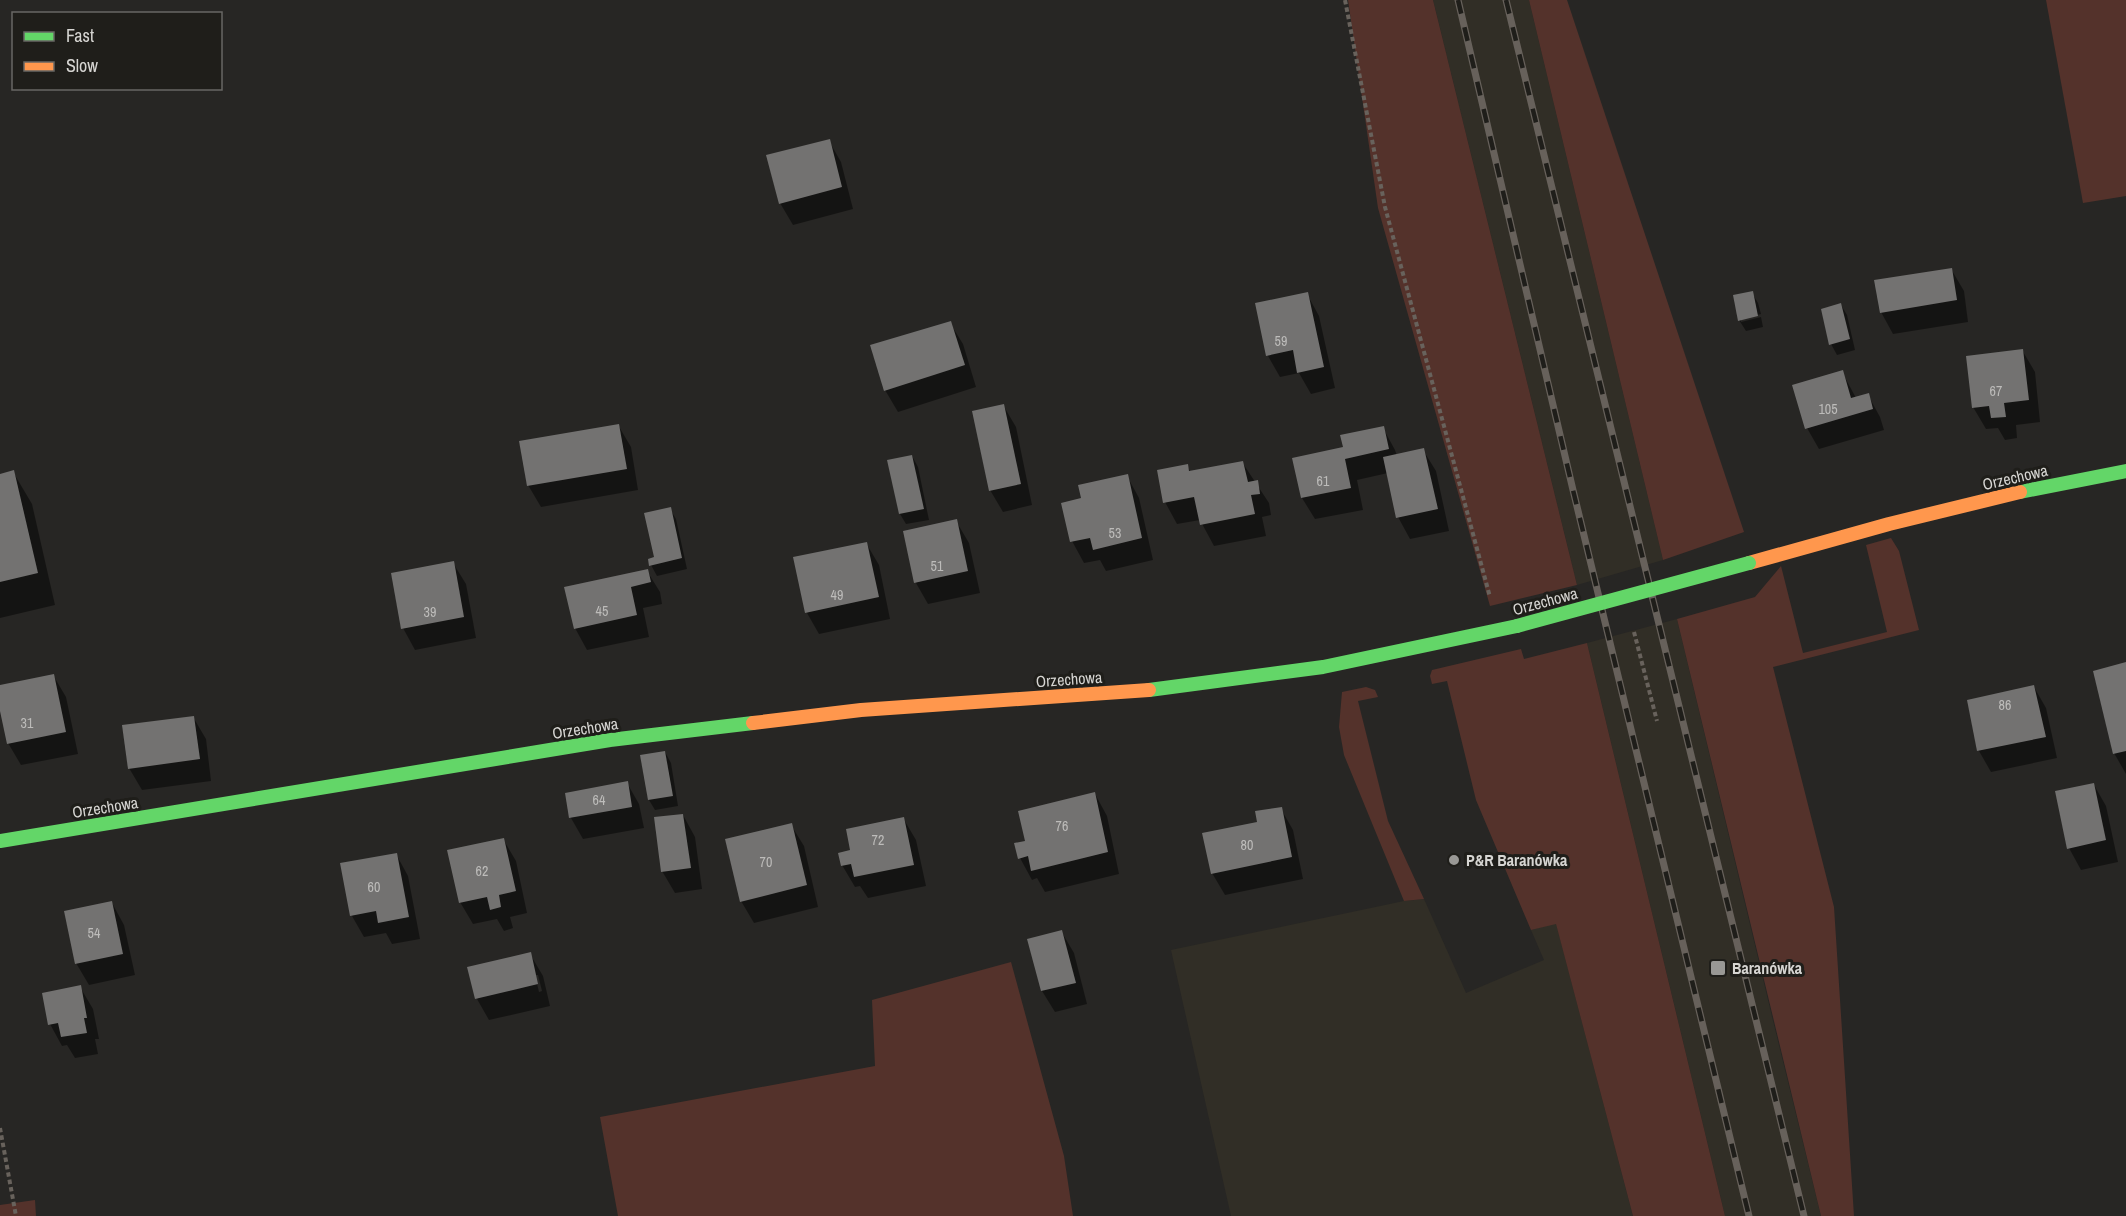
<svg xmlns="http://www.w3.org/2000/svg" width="2126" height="1216" font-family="'Archivo Narrow',sans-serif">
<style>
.built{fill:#312e26}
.green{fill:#54322b}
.shadow{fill:#0007;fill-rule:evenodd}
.building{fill:#737271}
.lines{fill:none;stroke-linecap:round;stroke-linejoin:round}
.path{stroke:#68625c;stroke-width:4;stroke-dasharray:4.5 3;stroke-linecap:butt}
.fast{stroke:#63d668;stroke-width:14}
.slow{stroke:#ff974d;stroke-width:14}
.rail-casing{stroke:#67615b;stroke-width:7}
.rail{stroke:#1f1e1a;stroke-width:4.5;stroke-dasharray:14;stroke-linecap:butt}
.fast-bridge{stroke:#63d668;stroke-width:14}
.poi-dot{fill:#999895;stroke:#1f1e1a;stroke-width:2}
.labels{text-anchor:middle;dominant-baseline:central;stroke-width:6;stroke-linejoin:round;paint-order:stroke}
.number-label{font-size:14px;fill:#bdbcba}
.street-label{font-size:16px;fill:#d6d5d2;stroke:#1f1e1a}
.poi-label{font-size:16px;font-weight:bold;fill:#d6d5d2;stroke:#1f1e1a;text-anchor:start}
</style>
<rect width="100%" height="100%" fill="#272624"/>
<g class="built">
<polygon points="1433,0 1529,0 1663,560 1577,585"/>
<polygon points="1677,619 1774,1025 1821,1216 1725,1216 1587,643"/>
<polygon points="1424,899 1466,993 1544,960 1531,930 1556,923 1633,1216 1231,1216 1171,950 1404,901"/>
</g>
<g class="green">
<polygon points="1348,0 1433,0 1577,585 1490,606 1378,208"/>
<polygon points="1529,0 1567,0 1744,532 1663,560"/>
<polygon points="2046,0 2126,0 2126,196 2083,203"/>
<polygon points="1891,538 1899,551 1919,630 1773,667 1834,907 1854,1216 1821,1216 1677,619 1755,597 1781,566 1803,653 1887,632 1866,545"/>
<polygon points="1587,643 1725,1216 1633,1216 1556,924 1531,930 1476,800 1447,681 1432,684 1430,676 1432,670 1521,649 1524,659"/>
<polygon points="1366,687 1375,690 1378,697 1358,701 1388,821 1424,899 1404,901 1344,755 1339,727 1342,692"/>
<polygon points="1011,962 1064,1156 1073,1216 618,1216 600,1117 875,1066 872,1000"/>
<polygon points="35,1200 36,1216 0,1216 0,1205"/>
</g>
<g class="shadow">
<polygon points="829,141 841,162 853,209 793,225 780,203"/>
<polygon points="1951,269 1964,291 1968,322 1893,334 1881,312"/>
<polygon points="1752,293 1758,303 1761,314 1741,319 1741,322 1761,317 1763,327 1746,331 1739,320"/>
<polygon points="1307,294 1319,316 1335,388 1311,394 1299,373 1280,377 1268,356 1256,304"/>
<polygon points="1841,305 1847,315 1855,350 1837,355 1831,344"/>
<polygon points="950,323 963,344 976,387 898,412 885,390"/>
<polygon points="2022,350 2035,372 2040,422 2016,425 2017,438 2005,440 1998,428 1986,429 1973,407"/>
<polygon points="1842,372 1856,398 1868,395 1880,417 1884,430 1819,449 1807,428"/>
<polygon points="1003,405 1016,427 1032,505 1003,512 990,490"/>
<polygon points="618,425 631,447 638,490 541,507 528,485"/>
<polygon points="1383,428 1395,450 1397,456 1423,450 1436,471 1449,531 1410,539 1398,517 1388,473 1357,480 1363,510 1315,519 1302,498 1294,459 1344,449"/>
<polygon points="912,456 918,467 929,520 906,524 900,514"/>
<polygon points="1242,462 1269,503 1271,515 1262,517 1266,536 1214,546 1200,520 1177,524 1165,502 1187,466 1191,473"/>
<polygon points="13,472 32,504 55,605 0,618 0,475"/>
<polygon points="1127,476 1139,498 1153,560 1106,571 1100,560 1084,563 1072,541 1083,500"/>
<polygon points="670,509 676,519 687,569 657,576 651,565 656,558"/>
<polygon points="956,521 969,543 980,593 928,604 916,583"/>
<polygon points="866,543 879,565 890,619 819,634 807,613"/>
<polygon points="453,563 466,584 476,638 415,650 403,628"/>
<polygon points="647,571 660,592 662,604 643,608 649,637 587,650 575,628"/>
<polygon points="2126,664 2126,774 2114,753"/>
<polygon points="53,675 66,697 78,754 21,765 8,743 0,704 0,686"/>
<polygon points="2034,687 2046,708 2057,758 1991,772 1979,751 1968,701"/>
<polygon points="193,717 206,739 211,781 142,790 129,768"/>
<polygon points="665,752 671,763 678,806 655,810 649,800"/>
<polygon points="627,783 639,804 644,828 583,839 571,818 567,794"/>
<polygon points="2094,785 2106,806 2118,862 2081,870 2069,848"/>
<polygon points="1095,794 1107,816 1119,874 1045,892 1037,878 1032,880 1020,858 1027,842"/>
<polygon points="1281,809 1293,830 1303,879 1225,895 1212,873 1258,823"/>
<polygon points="683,815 695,837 702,889 675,893 662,871"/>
<polygon points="903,818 916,840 926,886 868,898 860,886 855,887 842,865 852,852"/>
<polygon points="791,825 804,846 818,907 754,923 741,901"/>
<polygon points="503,839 516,861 527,913 510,917 513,928 504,931 497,919 473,924 460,902"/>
<polygon points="396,854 408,876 420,939 392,944 386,933 364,937 352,916"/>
<polygon points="112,903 124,925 135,975 89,985 76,963"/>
<polygon points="1061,931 1074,953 1087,1004 1055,1012 1042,991 1029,940"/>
<path d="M530,954L543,976L550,1006L489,1020L477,999ZM535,975H538L542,991L539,992Z"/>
<polygon points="80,987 93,1009 99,1039 95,1039 98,1054 75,1058 67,1045 62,1046 50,1024"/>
</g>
<g class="building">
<polygon points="830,139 842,187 779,204 766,155"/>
<polygon points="1952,268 1957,300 1880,313 1874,280"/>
<polygon points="1753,291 1758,316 1738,321 1733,295"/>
<polygon points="1308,292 1324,367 1297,373 1293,350 1266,356 1255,303"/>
<polygon points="1841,303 1850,339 1829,345 1821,309"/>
<polygon points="951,321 965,365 884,391 870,345"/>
<polygon points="2023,349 2029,400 2004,403 2006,417 1991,418 1989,406 1972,408 1966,356"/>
<polygon points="1843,370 1851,398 1869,393 1873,409 1805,429 1792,385"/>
<polygon points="1004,404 1021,484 989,491 972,411"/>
<polygon points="619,424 627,469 527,486 519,441"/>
<polygon points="1384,426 1389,449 1345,459 1351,488 1301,498 1292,458 1343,447 1340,435"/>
<polygon points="1424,448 1438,509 1396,518 1383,457"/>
<polygon points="912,455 924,509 899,514 887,460"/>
<polygon points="1243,461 1248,482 1258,480 1260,494 1251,495 1255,514 1200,525 1194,497 1163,503 1157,470 1188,464 1189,471"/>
<polygon points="14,470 38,573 0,582 0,474"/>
<polygon points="1128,474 1142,538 1093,550 1090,538 1070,542 1061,503 1081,498 1078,485"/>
<polygon points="671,507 682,558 649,566 648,559 654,557 644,513"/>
<polygon points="957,519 968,571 914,583 903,531"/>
<polygon points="867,542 879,597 805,613 793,557"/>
<polygon points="454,561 464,617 401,629 391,573"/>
<polygon points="648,569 651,582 631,587 637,615 574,629 564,587"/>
<polygon points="2126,662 2126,751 2113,754 2093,671"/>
<polygon points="54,674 66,732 7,744 0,711 0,685"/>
<polygon points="2034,685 2046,737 1977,751 1967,700"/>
<polygon points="194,716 200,759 128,769 122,725"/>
<polygon points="665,751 673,796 648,800 640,755"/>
<polygon points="628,781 632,807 569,818 565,793"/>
<polygon points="2094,783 2106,840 2067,849 2055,791"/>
<polygon points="1095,792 1108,852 1031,871 1028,856 1018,859 1014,843 1025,841 1018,811"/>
<polygon points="1282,807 1292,857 1211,874 1202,833 1257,822 1255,811"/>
<polygon points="683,814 691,868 661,872 654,817"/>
<polygon points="904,817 914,865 854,877 851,864 841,866 838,853 850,850 846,829"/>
<polygon points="792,823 807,885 740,902 725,839"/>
<polygon points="504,838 516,891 499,895 501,907 490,910 487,897 459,903 447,850"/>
<polygon points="397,853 409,917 378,923 376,911 350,916 340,863"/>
<polygon points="112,901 123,954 75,964 64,911"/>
<polygon points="1062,930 1076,983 1041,991 1027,939"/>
<polygon points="531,952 538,984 475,999 467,967"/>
<polygon points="81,985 87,1018 84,1018 87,1033 61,1037 58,1023 48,1025 42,993"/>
</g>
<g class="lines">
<g class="path">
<polyline points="1345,0 1385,207 1490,597"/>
<polyline points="1634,632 1657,721"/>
<polyline points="0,1128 16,1216"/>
</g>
<g class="fast">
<polyline points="2020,492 2126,471"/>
<polyline points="1149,690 1323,667 1517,626"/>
<polyline points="0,841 610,740 753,723"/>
</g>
<g class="slow">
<polyline points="1749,563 1889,524 2020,492"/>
<polyline points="753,723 861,710 1149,690"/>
</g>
<defs>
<g id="rail">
<polyline points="1458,0 1573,490 1749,1216"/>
<polyline points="1506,0 1804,1216"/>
</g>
</defs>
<use href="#rail" class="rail-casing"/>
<use href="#rail" class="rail"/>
<polyline class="fast-bridge" points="1517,626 1749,563"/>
</g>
<g class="poi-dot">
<circle cx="1454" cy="860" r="6"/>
<rect x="1710" y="960" width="16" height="16" rx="3"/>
</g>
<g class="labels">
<g class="number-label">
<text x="1281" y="341">59</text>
<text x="1996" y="391">67</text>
<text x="1828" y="409">105</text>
<text x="1323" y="481">61</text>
<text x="1115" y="533">53</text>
<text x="937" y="566">51</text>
<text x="837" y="595">49</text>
<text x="602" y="611">45</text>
<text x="430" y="612">39</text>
<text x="2005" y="705">86</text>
<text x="27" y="723">31</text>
<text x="599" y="800">64</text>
<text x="1062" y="826">76</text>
<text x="878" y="840">72</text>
<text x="1247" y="845">80</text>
<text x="766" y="862">70</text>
<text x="482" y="871">62</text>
<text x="374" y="887">60</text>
<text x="94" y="933">54</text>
</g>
<g class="street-label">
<text transform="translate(2015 477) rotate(-13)">Orzechowa</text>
<text transform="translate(1545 601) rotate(-15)">Orzechowa</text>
<text transform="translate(1069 679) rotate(-4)">Orzechowa</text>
<text transform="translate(585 728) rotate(-9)">Orzechowa</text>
<text transform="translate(105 807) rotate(-9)">Orzechowa</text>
</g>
<g class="poi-label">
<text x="1466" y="860">P&amp;R Baranówka</text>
<text x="1732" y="968">Baranówka</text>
</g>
</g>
<rect x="12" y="12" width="210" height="78" fill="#1f1e1a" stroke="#686764" stroke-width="1.5"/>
<rect x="24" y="32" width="30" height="9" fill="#63d668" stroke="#686764" stroke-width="1.5"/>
<text x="66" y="42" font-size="18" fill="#d6d5d2">Fast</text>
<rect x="24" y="62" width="30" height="9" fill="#ff974d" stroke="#686764" stroke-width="1.5"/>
<text x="66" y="72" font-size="18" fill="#d6d5d2">Slow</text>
</svg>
